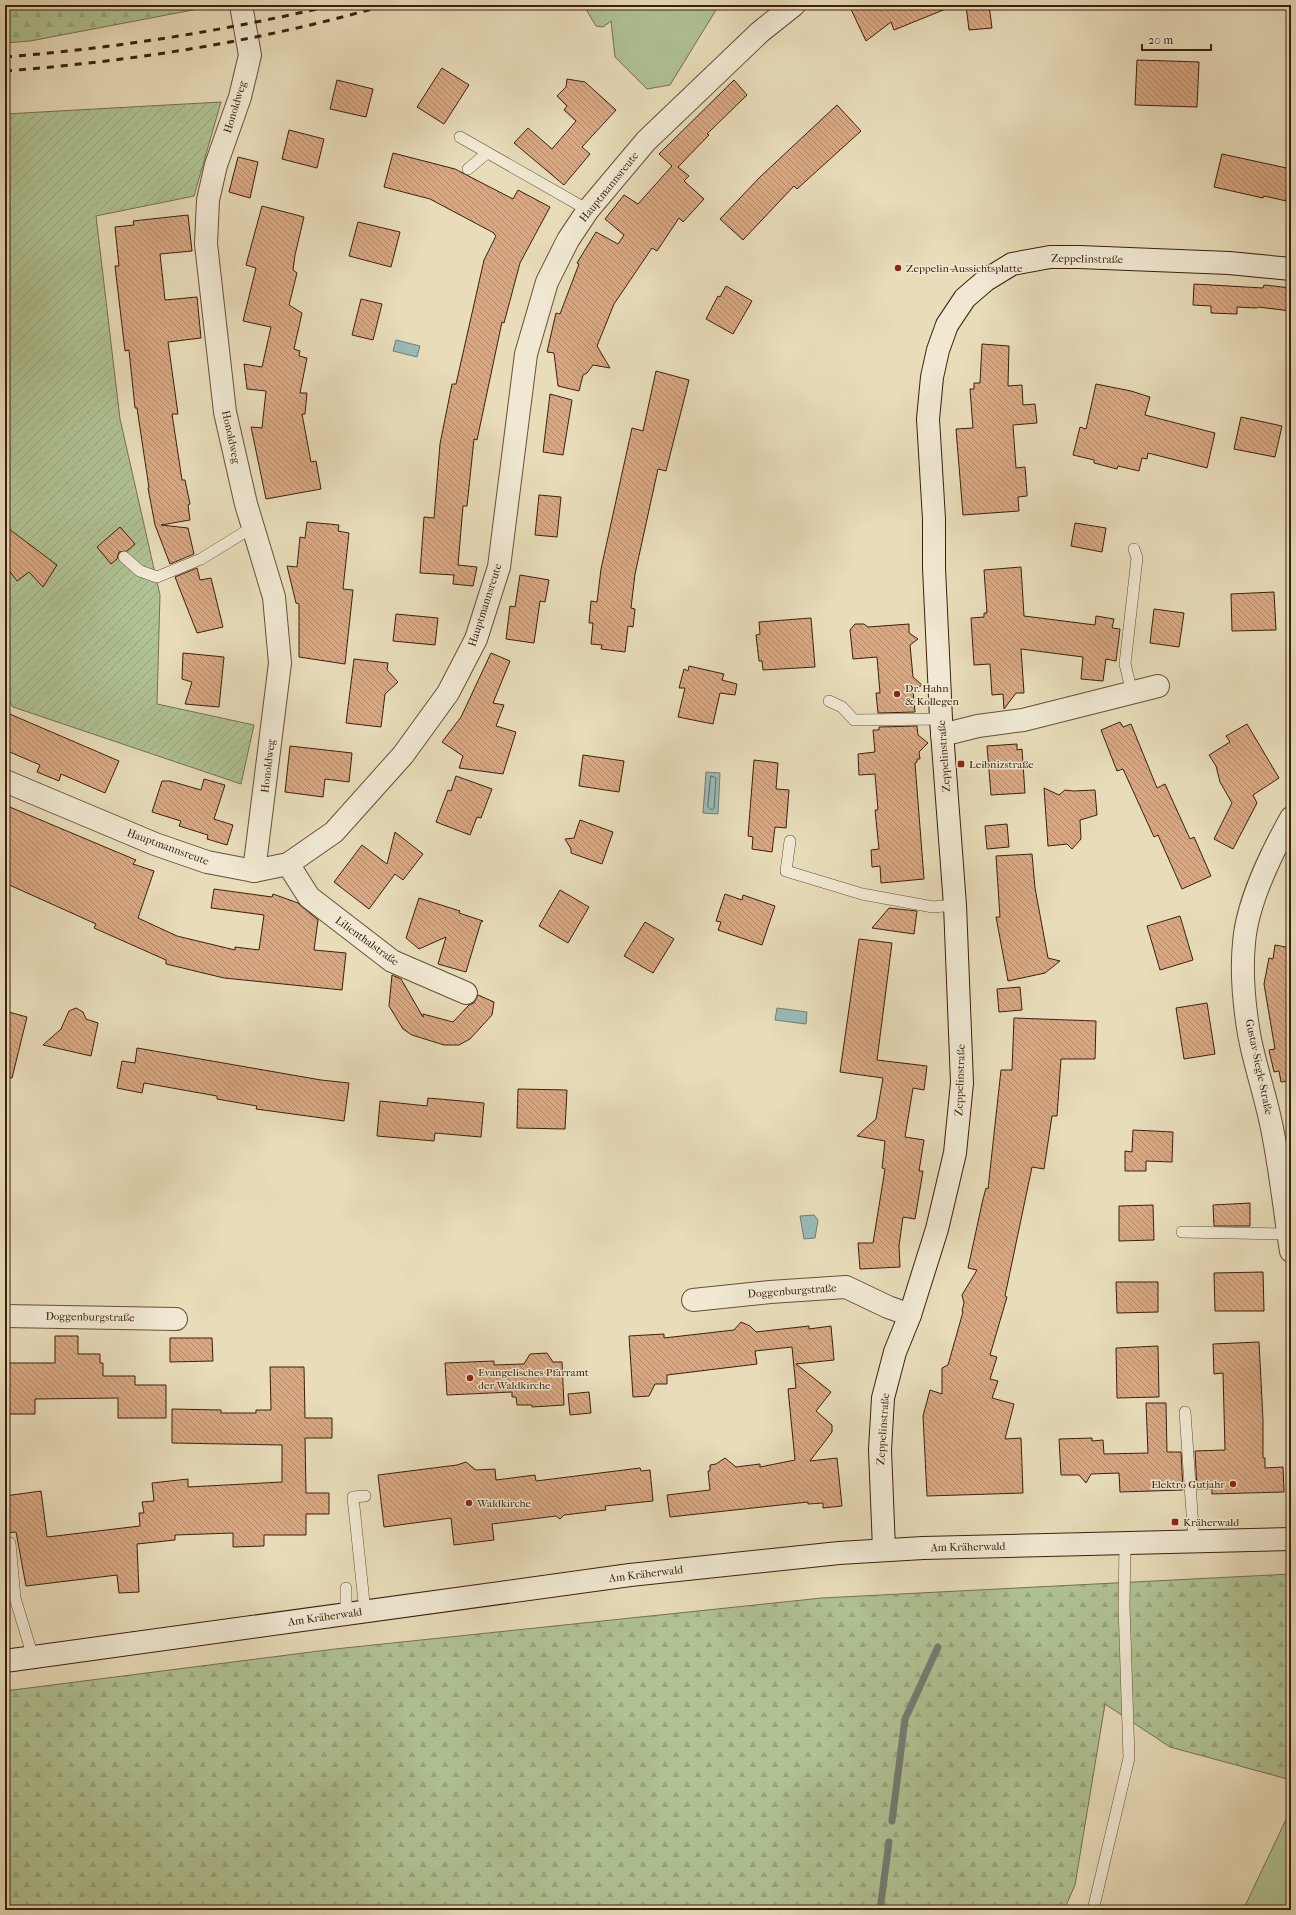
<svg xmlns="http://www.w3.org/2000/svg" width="1296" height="1915" font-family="'IM FELL French Canon',serif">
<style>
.green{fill:#b0c293;stroke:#767150}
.forest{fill:url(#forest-firs);stroke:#767150}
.garden{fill:url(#garden-furrows);stroke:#767150}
.water{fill:#99bab7;stroke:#747c73}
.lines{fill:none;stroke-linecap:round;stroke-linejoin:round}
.shore{stroke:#6a6d62;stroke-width:1}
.stream{stroke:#747c73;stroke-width:7}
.building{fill:url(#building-back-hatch);stroke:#3c200d}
.lane-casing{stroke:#674f38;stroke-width:12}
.street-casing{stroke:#674f38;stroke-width:24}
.secondary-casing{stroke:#3c200d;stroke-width:24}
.lane{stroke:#f0e8d2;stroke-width:11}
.street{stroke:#f0e8d2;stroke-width:22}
.secondary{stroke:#f0e8d2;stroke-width:22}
.rail{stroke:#3c200d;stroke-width:3;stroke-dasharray:7 7;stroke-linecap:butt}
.poi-dot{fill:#8f2418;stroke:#f0e8d2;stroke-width:1.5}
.labels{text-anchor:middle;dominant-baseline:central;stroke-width:3;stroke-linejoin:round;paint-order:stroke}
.street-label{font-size:11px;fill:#3c200d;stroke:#f0e8d2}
.poi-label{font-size:11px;fill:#3c200d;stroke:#f0e8d2;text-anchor:start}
</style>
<defs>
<pattern id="forest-firs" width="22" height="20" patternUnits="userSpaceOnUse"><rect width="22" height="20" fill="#b0c293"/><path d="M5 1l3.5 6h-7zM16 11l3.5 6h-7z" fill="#98a67e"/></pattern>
<pattern id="garden-furrows" width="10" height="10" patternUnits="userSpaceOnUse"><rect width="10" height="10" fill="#b0c293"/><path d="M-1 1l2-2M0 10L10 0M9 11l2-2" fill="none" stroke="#98a67e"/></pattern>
<pattern id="building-back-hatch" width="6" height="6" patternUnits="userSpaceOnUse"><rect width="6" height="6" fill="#d9a882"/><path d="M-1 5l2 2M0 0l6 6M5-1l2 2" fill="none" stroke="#b18869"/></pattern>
</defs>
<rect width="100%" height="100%" fill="#e8dcb9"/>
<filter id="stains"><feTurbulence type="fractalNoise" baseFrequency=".005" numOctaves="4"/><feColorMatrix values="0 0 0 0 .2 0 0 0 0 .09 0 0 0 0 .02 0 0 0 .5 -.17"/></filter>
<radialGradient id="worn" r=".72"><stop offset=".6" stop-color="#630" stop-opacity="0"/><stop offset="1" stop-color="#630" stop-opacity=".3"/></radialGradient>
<g class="green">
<polygon points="586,5 719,5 670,85 647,89 615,57 611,21 603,27 596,26 587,11"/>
<polygon points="1291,1809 1291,1910 1243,1910"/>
</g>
<g class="forest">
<polygon points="5,5 219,5 30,41 5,43"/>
<polygon points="1291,1574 1291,1780 1170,1747 1105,1704 1075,1885 1064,1910 5,1910 5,1691 335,1649 822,1598"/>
</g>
<polygon class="garden" points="221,102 194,196 96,216 120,419 160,595 157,704 254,725 241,784 13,707 5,696 5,114"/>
<g class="water">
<polygon points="396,340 420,346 417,357 393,351"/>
<polygon points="706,772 720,773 718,814 703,813"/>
<polygon points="777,1008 807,1012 806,1024 775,1020"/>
<polygon points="814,1215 818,1220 815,1238 804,1239 800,1216"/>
</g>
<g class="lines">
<polygon class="shore" points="711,776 716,778 714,808 712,810 708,807"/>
<g class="stream">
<polyline points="892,1821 905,1719 938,1647"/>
<polyline points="880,1910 889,1842"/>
</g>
</g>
<g class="building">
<polygon points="849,5 953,5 953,6 894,30 891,22 866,41"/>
<polygon points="966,5 989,5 992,28 969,30"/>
<polygon points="1137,60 1199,62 1197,107 1135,105"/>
<polygon points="442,68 469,85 444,124 417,107"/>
<polygon points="567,79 585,82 616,110 582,147 590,154 564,185 514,143 528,128 552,149 576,121 564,110 567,106 557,96 566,87"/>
<polygon points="337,80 373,89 366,117 330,109"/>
<polygon points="734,80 747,95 707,134 709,135 678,167 689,176 684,181 704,199 683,222 679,218 657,251 652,248 614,304 597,346 610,368 593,365 587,373 583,375 579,391 558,386 554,353 547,352 556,313 560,314 579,264 577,263 596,232 618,244 624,235 605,219 624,195 638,204 672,166 659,154"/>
<polygon points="837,105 861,131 797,189 794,186 743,240 720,219 760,177"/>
<polygon points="289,130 324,139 317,168 282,159"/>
<polygon points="393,153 455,169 513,199 518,190 550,207 520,263 504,323 502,322 477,440 474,439 467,506 463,506 458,565 477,567 473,586 453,584 454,575 420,573 424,517 434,518 440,444 452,384 456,384 484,260 496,236 494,234 494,233 430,199 384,187"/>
<polygon points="1222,154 1291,169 1291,202 1264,196 1263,198 1214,187"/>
<polygon points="238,157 258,162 250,198 229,192"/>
<polygon points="262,206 304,217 295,255 293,270 297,273 289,305 302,313 294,349 300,351 299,356 307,358 300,393 307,393 305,414 302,414 311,462 316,461 321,489 266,499 251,427 262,428 266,391 247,389 244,364 262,367 271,327 243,321 256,268 246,265"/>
<polygon points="188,215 192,251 160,254 165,300 197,297 201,338 168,342 178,414 172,414 182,480 185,480 190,504 188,505 190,520 161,525 188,528 194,554 170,564 155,525 148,488 149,488 137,408 135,408 129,350 125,351 115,266 119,266 115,227 134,225 133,221"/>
<polygon points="358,222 400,232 391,267 349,256"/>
<polygon points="1194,284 1263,288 1264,285 1291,288 1291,311 1258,307 1257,308 1237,307 1237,314 1211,313 1211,306 1193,305"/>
<polygon points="726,286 752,301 733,334 706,319 718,296 720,297"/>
<polygon points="361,299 382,304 373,340 352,335"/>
<polygon points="982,344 1009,346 1008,386 1022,385 1023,405 1035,404 1037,423 1013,425 1016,468 1025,467 1027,493 1027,496 1018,497 1019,511 963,515 956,429 973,428 970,389 974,389 974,383 980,383"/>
<polygon points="656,371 689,380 666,471 658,469 635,574 631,608 635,609 633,627 628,626 625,652 601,649 602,645 591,644 593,623 589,623 591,601 597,602 601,569 632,428 643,431"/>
<polygon points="1096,384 1131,391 1150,397 1145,415 1215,433 1207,468 1148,453 1147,459 1142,458 1139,471 1118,466 1117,469 1094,463 1094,460 1073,455 1080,427 1086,429"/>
<polygon points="550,394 572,400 563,455 543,452"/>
<polygon points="1241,417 1282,426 1275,457 1234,449"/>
<polygon points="539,495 561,497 557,537 535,535"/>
<polygon points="307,522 339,525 338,531 349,533 343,589 353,590 345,664 299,657 299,604 296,603 287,566 297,567 300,537 305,538"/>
<polygon points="1075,523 1106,528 1102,552 1071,546"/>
<polygon points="5,526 57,565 43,587 29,572 17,581 5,565"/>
<polygon points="120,527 135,544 127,551 119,552 117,559 111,564 97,547"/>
<polygon points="1021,567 1024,616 1095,625 1096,616 1114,619 1112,628 1120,629 1116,661 1106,659 1103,681 1081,679 1083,657 1021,649 1024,693 1016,693 1004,709 1003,694 992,695 990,664 974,665 971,618 984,617 984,613 987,613 984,570"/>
<polygon points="197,568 200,580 211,578 223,627 197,633 175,577"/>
<polygon points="520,575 549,580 545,602 540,601 534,643 506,639 510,606 515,607"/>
<polygon points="1274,592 1276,630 1232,631 1231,594"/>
<polygon points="1154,609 1184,613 1179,647 1150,643"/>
<polygon points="396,614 438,618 435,645 393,641"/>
<polygon points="811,618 815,667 763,670 762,661 759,661 756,635 760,634 759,622"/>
<polygon points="855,624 864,624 868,627 909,624 909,633 918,639 910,645 913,677 922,685 913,691 915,712 878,713 876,693 880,693 877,657 853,659 850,630"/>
<polygon points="183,653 224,657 219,707 185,704 192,682 182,679"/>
<polygon points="491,653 510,661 493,703 504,705 496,726 516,732 503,774 459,768 463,756 442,742 461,717"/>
<polygon points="354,659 388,663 387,670 398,682 385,694 381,727 346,723"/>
<polygon points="689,666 724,674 722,680 737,684 735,695 720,693 713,724 678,717 685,688 679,688 684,669 688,671"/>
<polygon points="5,712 119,761 105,793 61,774 59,781 37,772 40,765 5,750"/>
<polygon points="1120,722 1123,727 1131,724 1157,788 1165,784 1190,839 1194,837 1211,876 1182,889 1158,835 1154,837 1123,769 1117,771 1101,730"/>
<polygon points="1247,724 1279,778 1253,795 1257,803 1233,849 1214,839 1232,803 1220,782 1216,766 1209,755 1230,742 1226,736"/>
<polygon points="917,726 918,735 928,743 919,752 920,759 917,759 917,762 915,763 924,879 881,883 880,866 872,867 871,850 879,849 875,810 878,810 875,774 859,775 858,754 875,752 873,730 879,730 879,727"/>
<polygon points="1017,744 1017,750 1022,749 1025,793 991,795 987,746"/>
<polygon points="290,746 352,753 349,782 325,779 323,797 285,792"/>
<polygon points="583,755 624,761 619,792 579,786"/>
<polygon points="754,760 778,763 776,789 789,790 786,828 775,827 772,852 752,849 753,837 748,836"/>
<polygon points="456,776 492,789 481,818 477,817 470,835 436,822 448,790 451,791"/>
<polygon points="204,779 225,785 214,819 233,825 227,845 207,839 208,835 179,826 181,821 152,812 162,781 170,781 201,790"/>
<polygon points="1044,788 1059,795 1065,790 1073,791 1095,790 1097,815 1080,820 1081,839 1072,849 1067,844 1048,846"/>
<polygon points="5,805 136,860 133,864 154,871 138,918 177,936 235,950 235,947 259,950 264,915 211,908 214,889 272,897 273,894 298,903 318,920 314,950 346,953 342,990 224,978 166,964 166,960 94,928 96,924 5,883"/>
<polygon points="580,820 613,832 602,864 571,853 571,849 565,839 574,838"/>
<polygon points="1007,824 1009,847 987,849 985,826"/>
<polygon points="395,832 423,854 403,880 395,874 369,909 334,882 362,845 387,864"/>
<polygon points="1032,854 1035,888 1048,958 1060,961 1045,973 1008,981 996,917 1000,917 996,856"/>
<polygon points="560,890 589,907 568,943 539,926"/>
<polygon points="725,894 742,900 743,895 775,906 762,945 718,930 721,922 716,921"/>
<polygon points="419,898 460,911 459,913 483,921 481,922 466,972 438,964 446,937 419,949 406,938"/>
<polygon points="889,908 917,911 914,934 872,928"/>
<polygon points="1180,916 1193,960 1160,970 1147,926"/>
<polygon points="645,922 674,939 653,973 624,956"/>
<polygon points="859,939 892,943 877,1060 927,1066 924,1090 913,1088 905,1137 924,1140 919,1171 923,1171 915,1219 903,1217 899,1246 900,1267 860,1269 858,1243 873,1243 885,1169 882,1168 885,1141 857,1136 876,1119 883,1078 840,1072"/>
<polygon points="1275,945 1291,948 1291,1081 1281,1082 1279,1071 1274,1072 1269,1050 1275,1049 1264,984 1269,958 1273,959"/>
<polygon points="392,975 401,979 423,1017 423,1014 453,1022 469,1005 474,1003 478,995 494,1002 492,1015 470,1039 459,1045 444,1045 412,1035 403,1029 389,1006"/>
<polygon points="1020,987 1022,1010 999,1012 997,989"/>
<polygon points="1207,1003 1215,1054 1184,1059 1176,1008"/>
<polygon points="76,1008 83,1012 86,1019 98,1023 91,1056 43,1045 61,1029 69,1011"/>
<polygon points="5,1011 27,1017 12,1078 5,1077"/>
<polygon points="1014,1018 1096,1021 1095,1059 1061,1059 1057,1116 1052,1116 1044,1169 1032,1167 1005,1296 1007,1297 990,1355 997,1357 990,1379 998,1381 992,1398 1014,1404 1005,1439 1021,1438 1023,1493 927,1496 923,1416 930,1390 942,1394 942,1368 948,1365 963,1312 962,1311 964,1303 962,1295 977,1270 968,1268 983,1199 986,1188 988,1189 1001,1070 1012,1070"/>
<polygon points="137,1048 321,1080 349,1083 344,1121 256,1109 257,1106 217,1099 217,1096 144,1083 142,1093 117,1088 122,1061 135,1063"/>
<polygon points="518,1089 567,1090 565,1129 517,1128"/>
<polygon points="428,1098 484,1103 481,1137 435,1133 434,1141 377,1136 380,1101 427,1106"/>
<polygon points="1133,1130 1173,1132 1172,1162 1146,1161 1146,1171 1125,1171 1125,1151 1132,1152"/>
<polygon points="1250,1203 1250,1226 1214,1226 1213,1205"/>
<polygon points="1153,1205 1154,1240 1119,1241 1119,1206"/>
<polygon points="1263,1272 1264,1311 1215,1311 1214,1273"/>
<polygon points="1116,1282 1158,1282 1158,1312 1117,1313"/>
<polygon points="741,1322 750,1326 756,1332 809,1326 809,1329 831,1326 834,1360 796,1364 831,1392 816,1411 832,1425 832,1432 810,1461 837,1458 842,1506 823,1508 823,1503 808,1504 808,1502 670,1517 667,1495 710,1490 708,1471 710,1471 710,1465 716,1464 725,1458 736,1467 760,1464 760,1467 795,1460 788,1389 796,1388 792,1347 755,1351 757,1364 667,1375 667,1384 655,1384 649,1396 633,1397 629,1336 664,1334 664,1338 734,1330"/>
<polygon points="55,1336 78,1336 78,1354 100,1354 100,1363 103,1363 103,1376 135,1376 135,1385 166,1385 166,1418 118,1418 118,1398 35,1399 35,1414 5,1414 5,1363 55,1363"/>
<polygon points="170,1338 212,1338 213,1361 170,1362"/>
<polygon points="1259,1342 1263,1420 1263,1458 1265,1458 1265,1468 1283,1467 1284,1492 1212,1494 1212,1489 1197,1489 1195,1451 1225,1450 1223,1373 1214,1374 1213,1344"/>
<polygon points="1158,1346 1159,1397 1117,1398 1116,1348"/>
<polygon points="547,1353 553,1362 562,1362 564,1405 532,1407 532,1405 517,1405 516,1397 512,1397 512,1392 447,1395 445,1363 494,1361 494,1365 524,1364 530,1354"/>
<polygon points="270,1367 304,1367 305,1418 332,1418 332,1438 305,1438 306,1493 329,1493 329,1514 306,1514 306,1535 264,1535 264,1546 233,1547 233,1533 175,1535 175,1540 137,1544 139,1592 119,1593 117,1575 26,1586 16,1532 5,1533 5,1496 41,1491 47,1537 140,1526 139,1513 144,1513 142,1502 154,1501 152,1483 188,1479 188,1487 282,1482 282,1445 172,1443 172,1409 221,1410 221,1413 256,1413 256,1410 271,1410"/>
<polygon points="589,1392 591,1413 570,1415 568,1394"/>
<polygon points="1146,1403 1166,1403 1167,1452 1181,1452 1183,1490 1120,1492 1119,1473 1091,1474 1086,1483 1079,1475 1061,1475 1059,1439 1092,1438 1092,1441 1103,1440 1104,1454 1148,1453"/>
<polygon points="466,1462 476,1470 495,1469 496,1480 535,1475 536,1481 640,1468 641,1471 650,1470 653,1501 605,1506 606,1510 564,1515 560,1519 556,1516 492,1524 494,1540 454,1545 451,1518 384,1527 378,1475 457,1465"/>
</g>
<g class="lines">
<defs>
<g id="lane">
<polyline points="460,137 588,210"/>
<polyline points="468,169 487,153"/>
<polyline points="124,557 140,571 157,577 201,559 253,527"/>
<polyline points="1132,693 1125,664 1137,558 1134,549"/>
<polyline points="829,701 842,707 854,720 941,719"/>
<polyline points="790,841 786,871 862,894 933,907 955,905"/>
<polyline points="1182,1232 1288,1234"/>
<polyline points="1185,1412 1194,1542"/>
<polyline points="365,1496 353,1497 365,1612"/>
<polyline points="10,1543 15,1598 33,1657"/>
<polyline points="346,1588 346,1614"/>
<polyline points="1093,1910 1129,1758 1124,1605 1125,1544"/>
</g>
<g id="street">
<polyline points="241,5 250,55 240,97 216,165 208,200 206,244 225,412 246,504 274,597 280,663 254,871"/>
<polyline points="942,735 978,726 1023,720 1158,686"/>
<polyline points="5,781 155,844 207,862 254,871 288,864 334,832 403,755 448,693 476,639 499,567 526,354 547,282 568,240 588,210 646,141 760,32 794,5"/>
<path d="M1291,818C1271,854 1247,902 1244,943C1241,973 1244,1004 1249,1034C1254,1062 1264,1091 1270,1119C1280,1163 1284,1208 1291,1251"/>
<polyline points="288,864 309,897 392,961 466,993"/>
<polyline points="693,1300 770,1292 846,1287 888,1307 910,1315"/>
<polyline points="5,1316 176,1319"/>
</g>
<g id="secondary">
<polyline points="884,1549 880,1450 883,1398 895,1352 910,1315 937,1229 955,1153 962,1083 955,905 941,719 934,568 934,519 928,419 932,377 938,350 947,325 965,298 986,280 1012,264 1050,257 1079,257 1229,263 1291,269"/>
<polyline points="5,1661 630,1575 839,1553 923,1548 1291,1539"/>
</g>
</defs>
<use href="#lane" class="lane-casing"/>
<use href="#street" class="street-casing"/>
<use href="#secondary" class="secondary-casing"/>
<use href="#lane" class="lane"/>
<use href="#street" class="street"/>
<use href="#secondary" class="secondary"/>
<g class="rail">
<path d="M5,57C117,48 224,31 334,5"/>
<path d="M5,71C134,61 262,41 386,5"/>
</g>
</g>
<g class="poi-dot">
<circle cx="898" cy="268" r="4"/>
<circle cx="897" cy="694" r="4"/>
<rect x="957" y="760" width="8" height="8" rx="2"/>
<circle cx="470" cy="1378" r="4"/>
<circle cx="1233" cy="1484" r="4"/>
<circle cx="469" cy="1503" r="4"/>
<rect x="1171" y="1518" width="8" height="8" rx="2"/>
</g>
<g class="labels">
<g class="street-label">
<text transform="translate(235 107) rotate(-73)">Honoldweg</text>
<text transform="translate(609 187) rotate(-51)">Hauptmannsreute</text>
<text transform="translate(1087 259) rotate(1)">Zeppelinstraße</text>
<text transform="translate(231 437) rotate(78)">Honoldweg</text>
<text transform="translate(485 605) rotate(-72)">Hauptmannsreute</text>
<text transform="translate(944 756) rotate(-94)">Zeppelinstraße</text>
<text transform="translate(268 766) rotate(-83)">Honoldweg</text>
<text transform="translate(168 847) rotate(20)">Hauptmannsreute</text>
<text transform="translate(367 941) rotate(36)">Lilienthalstraße</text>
<text transform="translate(1259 1067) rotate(78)">Gustav-Siegle-Straße</text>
<text transform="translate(960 1080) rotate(-88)">Zeppelinstraße</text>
<text transform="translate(792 1291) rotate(-4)">Doggenburgstraße</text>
<text transform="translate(90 1317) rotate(1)">Doggenburgstraße</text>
<text transform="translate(883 1429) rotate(-86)">Zeppelinstraße</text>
<text transform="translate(968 1547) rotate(-1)">Am Kräherwald</text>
<text transform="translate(646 1574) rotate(-7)">Am Kräherwald</text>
<text transform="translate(325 1617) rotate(-8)">Am Kräherwald</text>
</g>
<g class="poi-label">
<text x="906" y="268">Zeppelin-Aussichtsplatte</text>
<text x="905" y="688">Dr. Hahn<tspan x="905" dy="13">&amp; Kollegen</tspan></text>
<text x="969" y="764">Leibnizstraße</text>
<text x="478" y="1372">Evangelisches Pfarramt<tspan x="478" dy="13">der Waldkirche</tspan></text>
<text x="1225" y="1484" text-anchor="end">Elektro Gutjahr</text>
<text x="477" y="1503">Waldkirche</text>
<text x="1183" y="1522">Kräherwald</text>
</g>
</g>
<rect width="1296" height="1915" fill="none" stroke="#e8dcb9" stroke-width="20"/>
<rect x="6" y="6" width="1284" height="1903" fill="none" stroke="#3c200d" stroke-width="2"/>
<rect x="10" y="10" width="1276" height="1895" fill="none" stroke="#3c200d"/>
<path d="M1142 44v6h69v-6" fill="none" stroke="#3c200d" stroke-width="2"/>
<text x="1148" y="44" font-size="12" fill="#3c200d" stroke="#f0e8d2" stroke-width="3" paint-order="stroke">20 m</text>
<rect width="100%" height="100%" filter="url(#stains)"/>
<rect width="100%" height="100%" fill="url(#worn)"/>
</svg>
